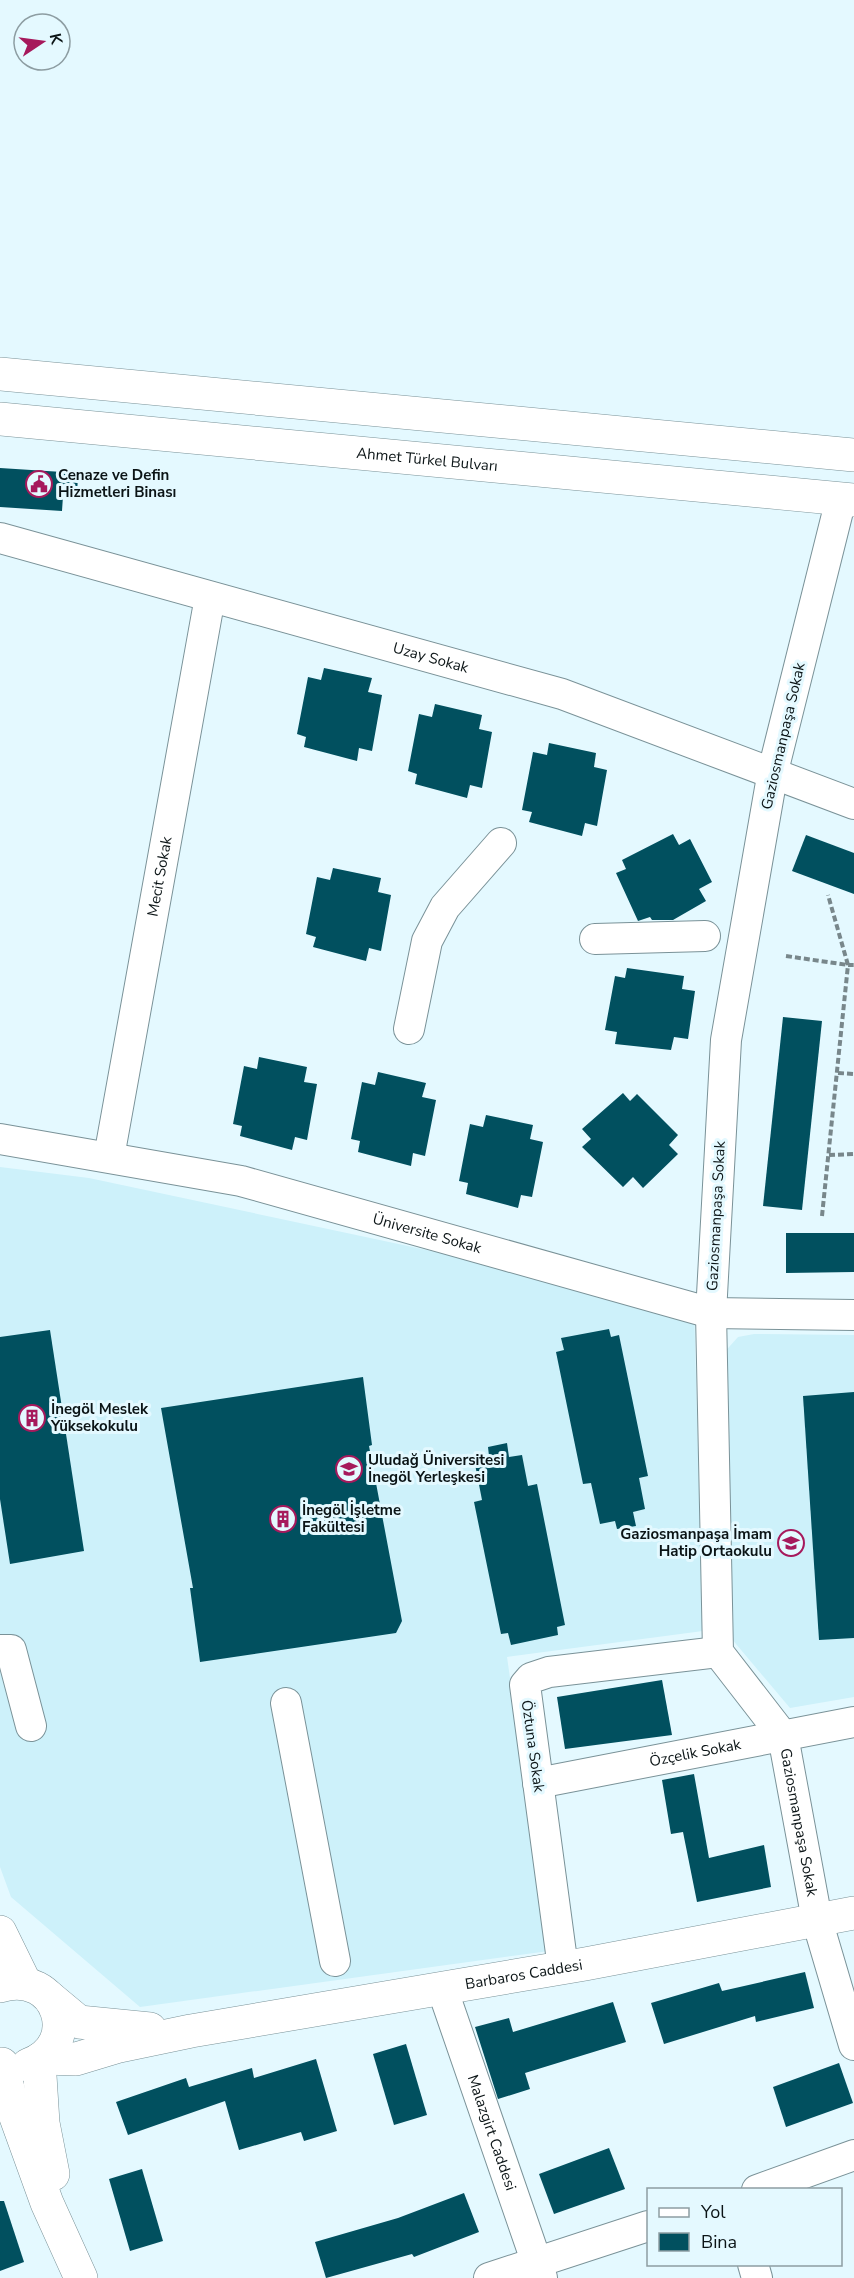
<svg xmlns="http://www.w3.org/2000/svg" width="854" height="2278" font-family="'Nunito Sans',sans-serif">
<style>
.built{fill:#cdf1fa}
.building{fill:#01505f}
.lines{fill:none;stroke-linecap:round;stroke-linejoin:round}
.minor-casing{stroke:#7a9298;stroke-width:32}
.major-casing{stroke:#7a9298;stroke-width:34}
.path{stroke:#78878b;stroke-width:4;stroke-dasharray:6 3;stroke-linecap:butt}
.minor{stroke:#fff;stroke-width:30}
.major{stroke:#fff;stroke-width:33}
.labels{text-anchor:middle;dominant-baseline:central;stroke-width:6;stroke-linejoin:round;paint-order:stroke}
.street-label{font-size:15px;fill:#0b1416;stroke:#e4f9ff}
.poi-label{font-size:15px;font-weight:bold;fill:#0b1416;stroke:#e4f9ff;text-anchor:start}
</style>
<rect width="100%" height="100%" fill="#e4f9ff"/>
<g class="built">
<polygon points="0,1167 89,1178 694,1307 703,1631 507,1657 549,1951 140,2007 11,1897 0,1867"/>
<polygon points="754,1334 854,1335 854,1697 790,1708 731,1638 721,1356 738,1337"/>
</g>
<g class="building">
<polygon points="0,468 78,473 77,497 63,496 62,511 0,507"/>
<polygon points="324,668 372,678 368,692 382,695 372,751 359,748 357,761 304,747 306,737 297,734 308,677 321,680"/>
<polygon points="435,704 482,715 479,729 492,732 482,788 470,785 467,798 415,784 417,774 408,771 419,714 432,717"/>
<polygon points="549,743 596,753 594,767 607,770 597,826 585,823 582,836 529,822 532,812 522,810 533,752 547,755"/>
<polygon points="673,834 679,845 690,839 712,882 699,889 706,901 673,920 652,920 650,917 638,921 616,873 626,869 622,860"/>
<polygon points="806,835 854,853 854,894 792,871"/>
<polygon points="333,868 381,878 378,892 391,895 381,951 369,948 366,961 313,947 316,937 306,934 317,877 330,880"/>
<polygon points="627,968 684,976 682,989 695,991 688,1039 674,1037 671,1050 615,1044 617,1032 605,1030 615,976 625,978"/>
<polygon points="783,1017 822,1021 802,1210 763,1206"/>
<polygon points="259,1057 307,1067 304,1082 317,1084 307,1140 295,1137 292,1150 240,1136 242,1126 233,1124 244,1066 257,1069"/>
<polygon points="378,1072 426,1083 422,1097 436,1100 425,1156 413,1153 411,1166 358,1152 360,1141 351,1139 362,1082 375,1085"/>
<polygon points="623,1093 630,1101 637,1094 678,1135 669,1145 678,1154 643,1188 633,1177 623,1187 582,1147 591,1139 582,1129"/>
<polygon points="486,1115 533,1125 530,1139 543,1142 532,1197 521,1195 518,1208 466,1194 468,1183 459,1181 470,1124 483,1127"/>
<polygon points="786,1233 854,1233 854,1272 786,1273"/>
<polygon points="609,1329 611,1337 619,1335 648,1476 639,1478 645,1509 633,1512 636,1526 617,1529 615,1521 600,1524 591,1483 583,1484 556,1352 564,1350 561,1338"/>
<polygon points="50,1330 84,1551 10,1564 0,1499 0,1337"/>
<polygon points="363,1377 372,1445 369,1446 402,1621 396,1633 200,1662 190,1588 193,1588 161,1408"/>
<polygon points="854,1392 854,1638 819,1640 803,1396"/>
<polygon points="507,1443 509,1457 522,1455 528,1486 537,1484 565,1625 557,1627 558,1635 511,1645 508,1633 501,1634 474,1502 482,1500 474,1459 489,1456 488,1447"/>
<polygon points="662,1680 672,1735 565,1749 557,1697"/>
<polygon points="694,1774 709,1858 764,1845 771,1887 697,1902 683,1832 671,1834 662,1780"/>
<polygon points="805,1972 814,2008 756,2022 755,2016 664,2044 651,2003 719,1983 722,1991"/>
<polygon points="613,2002 626,2042 525,2073 530,2089 498,2099 475,2027 509,2018 513,2032"/>
<polygon points="406,2044 427,2115 394,2125 373,2054"/>
<polygon points="316,2059 337,2131 304,2141 301,2132 239,2150 225,2101 128,2135 116,2102 186,2078 189,2087 252,2068 254,2078"/>
<polygon points="839,2063 853,2103 786,2127 773,2087"/>
<polygon points="609,2148 625,2189 554,2214 539,2174"/>
<polygon points="142,2169 163,2241 130,2251 109,2179"/>
<polygon points="464,2193 479,2232 414,2257 412,2254 326,2278 315,2242 398,2218"/>
<polygon points="0,2201 4,2201 24,2262 0,2271"/>
</g>
<g class="lines">
<defs>
<g id="minor">
<path id="s1" d="M841,499L773,771L726,1040L711,1313L718,1652L783,1736L817,1920L854,2045"/>
<path id="s2" d="M0,538L562,694L854,804"/>
<polyline points="595,939 705,936"/>
<polyline points="409,1029 427,941 445,907 501,843"/>
<path id="s3" d="M0,1139L241,1181L711,1313L854,1315"/>
<path id="s4" d="M109,1157L210,597"/>
<polyline points="0,1650 11,1650 31,1726"/>
<polyline points="286,1703 335,1961"/>
<path id="s5" d="M538,1783L854,1722"/>
<polyline points="563,1968 525,1685 531,1678 549,1672 718,1652"/>
<path id="s6" d="M442,1988L542,2278"/>
<polyline points="757,2190 854,2155"/>
<polyline points="753,2264 757,2278"/>
<polyline points="489,2278 648,2226"/>
</g>
<g id="major">
<polyline points="0,374 854,455"/>
<path id="s7" d="M0,419L854,500"/>
<polyline points="0,1932 25,1983"/>
<path d="M0,1986C58,1968 84,2045 28,2065"/>
<polyline points="49,1997 79,2022 150,2029"/>
<path id="s8" d="M43,2058L76,2059L119,2046L191,2031L585,1964L854,1913"/>
<polyline points="39,2060 43,2123 53,2174"/>
<polyline points="2,2064 13,2109 47,2203 81,2278"/>
</g>
</defs>
<use href="#minor" class="minor-casing"/>
<use href="#major" class="major-casing"/>
<g class="path">
<polyline points="786,956 848,965 828,895"/>
<polyline points="838,1073 854,1074"/>
<polyline points="829,1155 854,1154"/>
<polyline points="822,1216 848,965 854,965"/>
</g>
<use href="#minor" class="minor"/>
<use href="#major" class="major"/>
</g>
<defs>
<symbol id="civic-ring" viewBox="-11 -11 22 22"><circle r="9.5" fill="#e4f9ff" stroke="#a6195c" stroke-width="1.5"/><path d="M-.6-6.5H3V-4.5H.6V-3L4-1V1h2V6H-6V1h2V-1L-.6-3ZM-1.2 2.5V6h2.4V2.5Z" fill="#a6195c"/></symbol>
<symbol id="building-ring" viewBox="-11 -11 22 22"><circle r="9.5" fill="#e4f9ff" stroke="#a6195c" stroke-width="1.5"/><path d="M-4-6H4V6H1V3H-1V6H-4ZM-2.5-4.3h1.7v1.8h-1.7ZM.8-4.3h1.7v1.8H.8ZM-2.5-1h1.7V.8h-1.7ZM.8-1h1.7V.8H.8Z" fill="#a6195c"/></symbol>
<symbol id="university-ring" viewBox="-11 -11 22 22"><circle r="9.5" fill="#e4f9ff" stroke="#a6195c" stroke-width="1.5"/><path d="M0-5L7-2L0 1L-7-2ZM-4 1L0 2.5L4 1V4Q0 6-4 4Z" fill="#a6195c"/></symbol>
<symbol id="school-ring" viewBox="-11 -11 22 22"><circle r="9.5" fill="#e4f9ff" stroke="#a6195c" stroke-width="1.5"/><path d="M0-5L7-2L0 1L-7-2ZM-4 1L0 2.5L4 1V4Q0 6-4 4Z" fill="#a6195c"/></symbol>
</defs>
<g fill-rule="evenodd">
<use href="#civic-ring" x="24" y="469" width="30" height="30"/>
<use href="#building-ring" x="17" y="1403" width="30" height="30"/>
<use href="#university-ring" x="334" y="1454" width="30" height="30"/>
<use href="#building-ring" x="268" y="1504" width="30" height="30"/>
<use href="#school-ring" x="776" y="1528" width="30" height="30"/>
</g>
<g class="labels">
<g class="street-label">
<text stroke="none"><textPath href="#s7" startOffset="429">Ahmet Türkel Bulvarı</textPath></text>
<text stroke="none"><textPath href="#s2" startOffset="447">Uzay Sokak</textPath></text>
<text transform="translate(783 736) rotate(-77)">Gaziosmanpaşa Sokak</text>
<text stroke="none"><textPath href="#s4" startOffset="285">Mecit Sokak</textPath></text>
<text transform="translate(716 1216) rotate(-87)">Gaziosmanpaşa Sokak</text>
<text stroke="none"><textPath href="#s3" startOffset="438">Üniversite Sokak</textPath></text>
<text transform="translate(533 1746) rotate(82)">Öztuna Sokak</text>
<text stroke="none"><textPath href="#s5" startOffset="160">Özçelik Sokak</textPath></text>
<text stroke="none"><textPath href="#s1" startOffset="1360">Gaziosmanpaşa Sokak</textPath></text>
<text stroke="none"><textPath href="#s8" startOffset="489">Barbaros Caddesi</textPath></text>
<text stroke="none"><textPath href="#s6" startOffset="153">Malazgirt Caddesi</textPath></text>
</g>
<g class="poi-label">
<text x="58" y="475">Cenaze ve Defin<tspan x="58" dy="17">Hizmetleri Binası</tspan></text>
<text x="51" y="1409">İnegöl Meslek<tspan x="51" dy="17">Yüksekokulu</tspan></text>
<text x="368" y="1460">Uludağ Üniversitesi<tspan x="368" dy="17">İnegöl Yerleşkesi</tspan></text>
<text x="302" y="1510">İnegöl İşletme<tspan x="302" dy="17">Fakültesi</tspan></text>
<text x="772" y="1534" text-anchor="end">Gaziosmanpaşa İmam<tspan x="772" dy="17">Hatip Ortaokulu</tspan></text>
</g>
</g>
<rect x="647" y="2188" width="195" height="78" fill="#e4f9ff" stroke="#8d9da2" stroke-width="1.5"/>
<rect x="659" y="2208" width="30" height="9" fill="#ffffff" stroke="#8d9da2" stroke-width="1.5"/>
<text x="701" y="2218" font-size="18" fill="#0b1416">Yol</text>
<rect x="659" y="2233" width="30" height="18" fill="#01505f" stroke="#8d9da2" stroke-width="1.5"/>
<text x="701" y="2248" font-size="18" fill="#0b1416">Bina</text>
<g transform="translate(42 42) rotate(77)"><circle r="28" fill="#e4f9ff" stroke="#8d9da2" stroke-width="1.5"/>
<path d="M0-4.5L10 22L0 15L-10 22Z" fill="#a6195c"/>
<text y="-9" font-size="16" font-weight="bold" text-anchor="middle" fill="#0b1416">K</text>
</g>
</svg>
